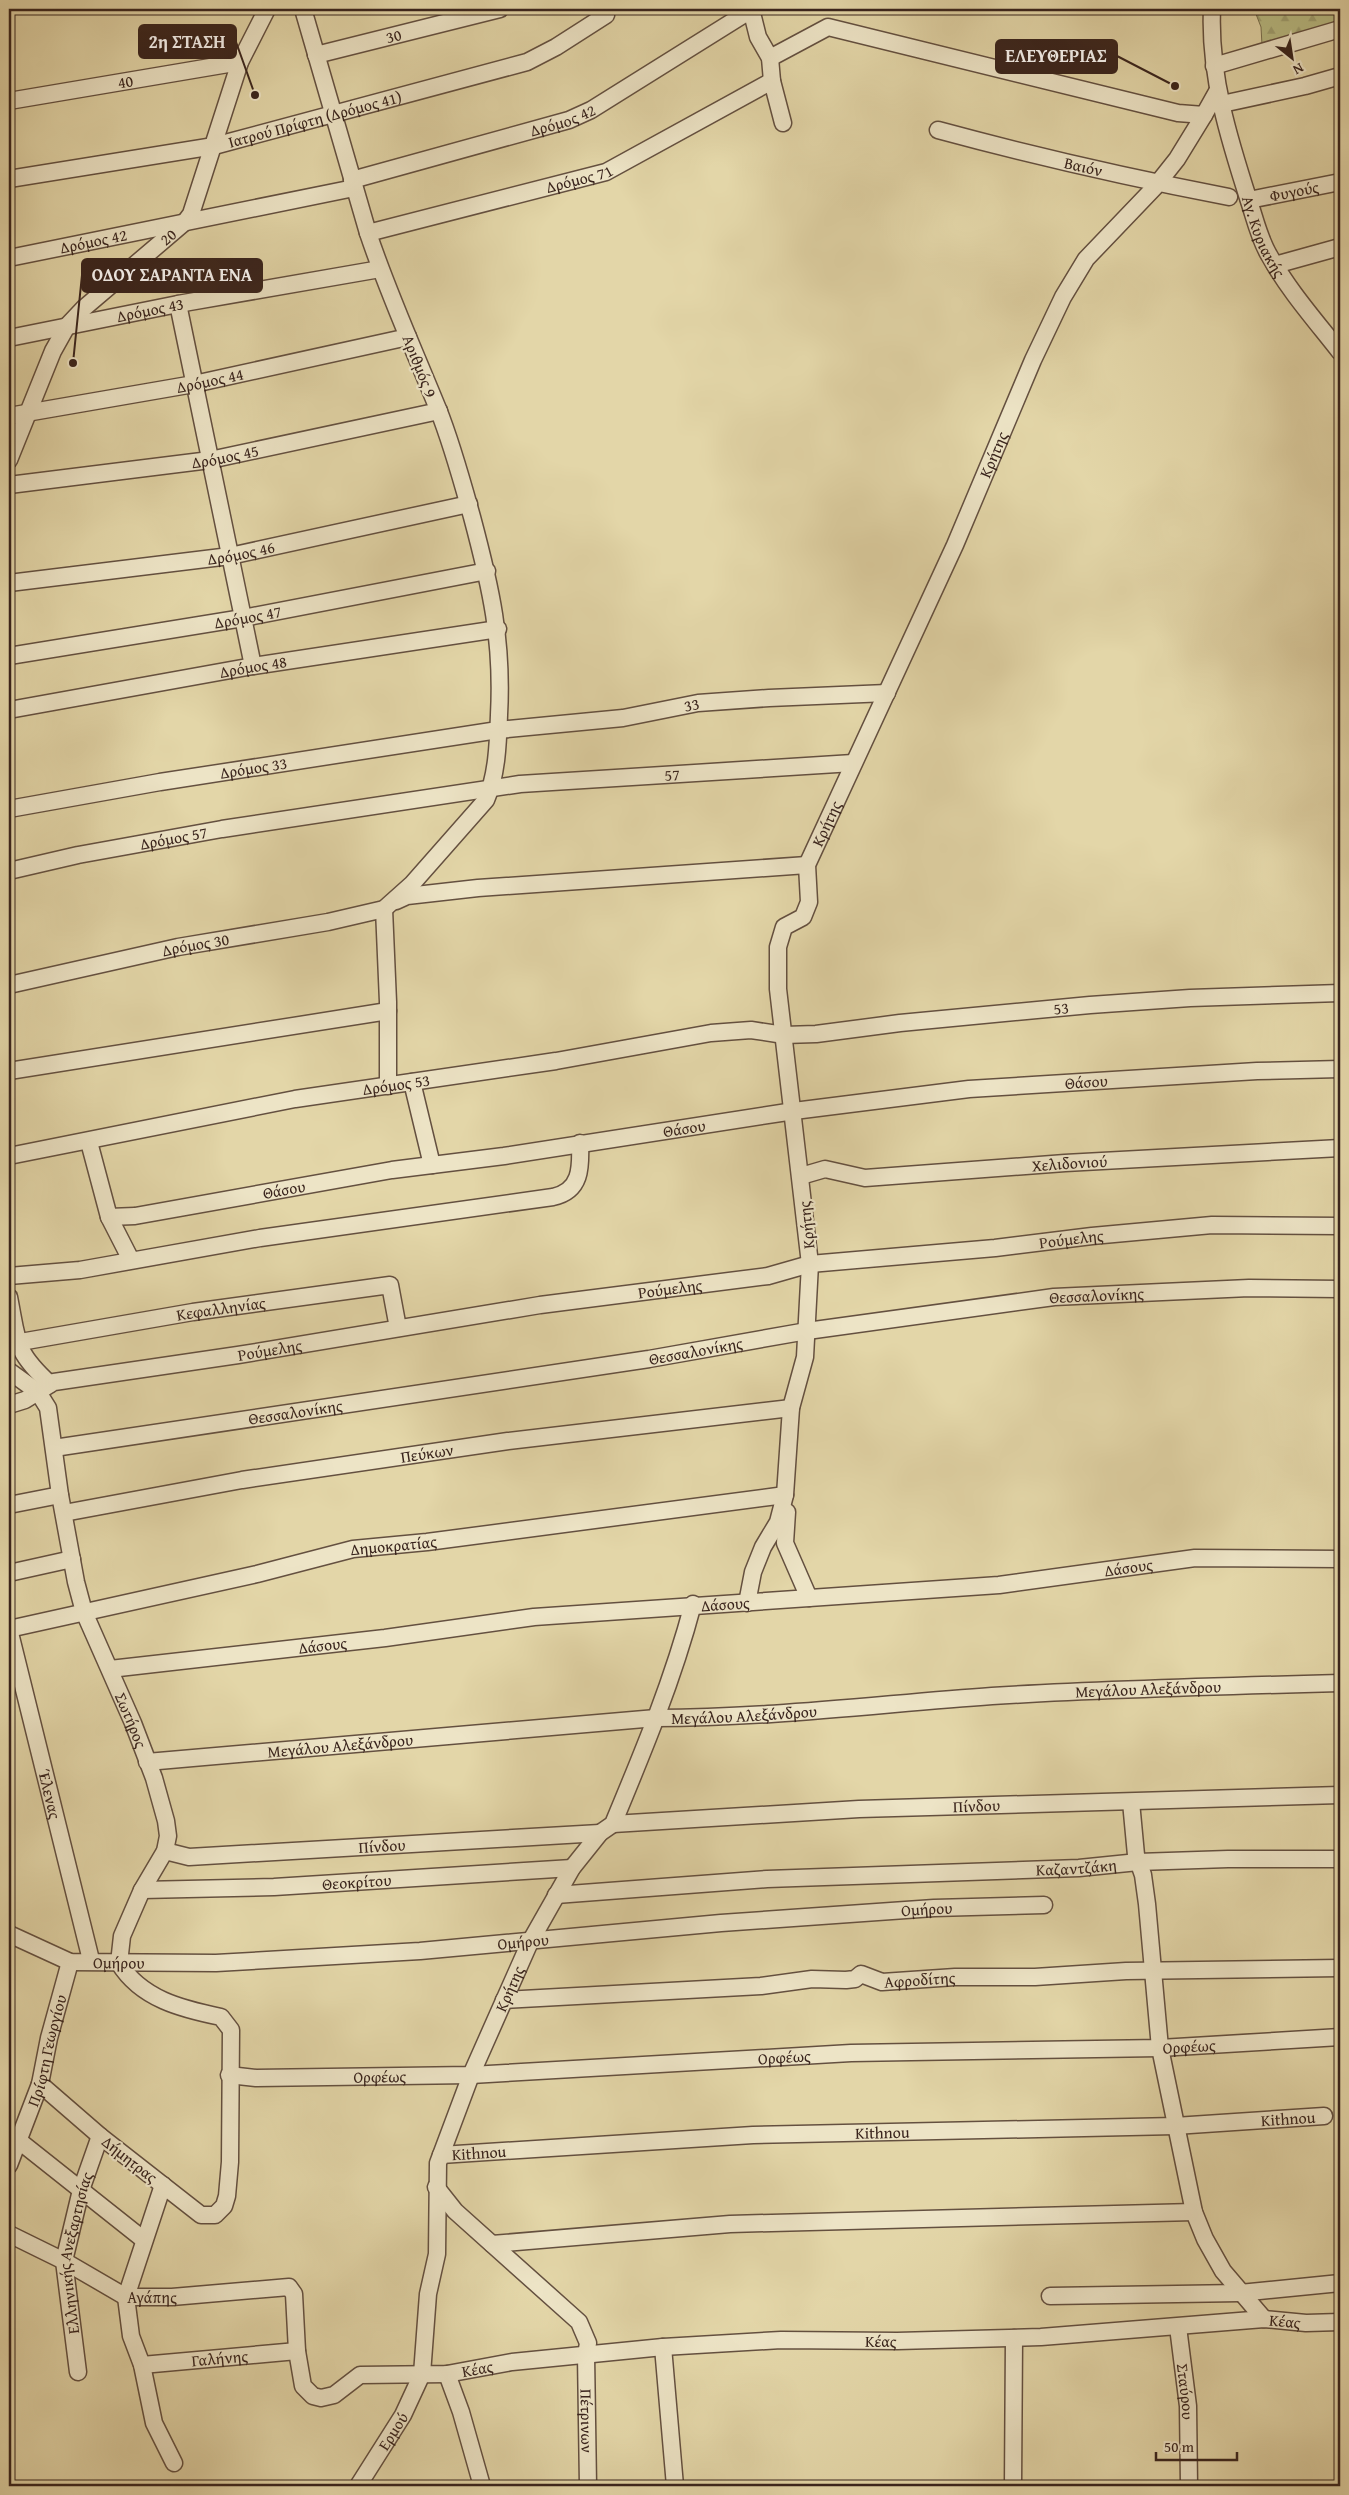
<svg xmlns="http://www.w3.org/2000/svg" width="1349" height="2495" font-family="'Gentium Book Plus',serif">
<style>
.forest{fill:url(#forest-firs);stroke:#797050}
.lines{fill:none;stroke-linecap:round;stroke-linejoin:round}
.minor-casing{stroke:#645040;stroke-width:19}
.minor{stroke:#ede4c6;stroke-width:16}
.labels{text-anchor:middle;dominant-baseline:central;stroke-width:4.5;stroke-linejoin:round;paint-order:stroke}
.street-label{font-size:16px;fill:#39241d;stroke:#ede4c6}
.leader{fill:none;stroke:#39241d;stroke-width:2}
.callout-dot{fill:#39241d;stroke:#ede4c6;stroke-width:2}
.callout{fill:#39241d;stroke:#39241d;stroke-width:2}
.callout-label{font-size:18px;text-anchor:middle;font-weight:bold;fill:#fff}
</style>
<defs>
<pattern id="forest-firs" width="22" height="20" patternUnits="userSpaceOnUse" patternTransform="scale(1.25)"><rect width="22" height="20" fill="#b9bc84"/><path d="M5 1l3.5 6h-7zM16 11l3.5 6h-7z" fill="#a0a172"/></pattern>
</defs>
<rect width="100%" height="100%" fill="#e3d6a8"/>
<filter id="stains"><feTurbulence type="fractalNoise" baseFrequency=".004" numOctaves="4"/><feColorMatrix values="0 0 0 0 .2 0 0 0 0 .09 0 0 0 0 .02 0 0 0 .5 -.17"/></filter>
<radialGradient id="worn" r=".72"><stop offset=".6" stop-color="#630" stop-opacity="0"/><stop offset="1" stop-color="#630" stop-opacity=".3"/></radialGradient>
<polygon class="forest" points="1254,9 1340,9 1340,24 1262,45 1261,27"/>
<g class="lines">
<defs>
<g id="minor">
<polyline points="751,9 758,37 770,58 772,81 783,123"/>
<path id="s1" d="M1212,9C1209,75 1229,139 1249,201C1255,219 1259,238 1269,255C1289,291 1315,320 1340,352"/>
<path id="s2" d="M316,55L500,9"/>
<polyline points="770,58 828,27 1178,113 1204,115 1218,90"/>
<polyline points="1214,66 1340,29"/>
<path id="s3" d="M9,101L240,62"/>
<polyline points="1222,104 1305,86 1340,76"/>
<path id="s4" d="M938,130C1034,156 1131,178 1229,197"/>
<path id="s5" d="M9,179L214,146L527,62L556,47L606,15"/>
<path id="s6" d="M352,180L569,120L591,110L751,10"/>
<path id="s7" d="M1249,200L1340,182"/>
<path id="s8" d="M368,233L606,172L772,81"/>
<path id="s9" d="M9,258L354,188"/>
<polyline points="1275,265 1340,247"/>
<polyline points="178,304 253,666"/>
<path id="s10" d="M9,338L178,304L380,269"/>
<path id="s11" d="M9,416L194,384L408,337"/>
<path id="s12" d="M9,460L53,351L67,326L84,308L185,222L191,214L240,62L267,9"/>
<path id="s13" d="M9,485L210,460L439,411"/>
<path id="s14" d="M9,583L230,556L469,504"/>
<path id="s15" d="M9,656L243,618L487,571"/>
<path id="s16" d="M9,710L253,666L498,629"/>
<path id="s17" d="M9,809L160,782L498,730L623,718L698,703L769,698L887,693"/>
<path id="s18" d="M9,871L78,855L222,829L520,784L853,763"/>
<polyline points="396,901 407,896 478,888 807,865"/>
<polyline points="384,909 388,1002 388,1086"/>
<path id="s19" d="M9,985L178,947L328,922L384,909L412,884L486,800C497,775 498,743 499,715C503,641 491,588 472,517C462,481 452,444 438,409C414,350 388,293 368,233L303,9"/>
<polyline points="9,1071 388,1011"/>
<polyline points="412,1082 432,1165"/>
<path id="s20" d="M89,1142L109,1217L135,1216L392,1170L504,1156L794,1111L969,1089L1257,1071L1340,1069"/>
<path id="s21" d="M9,1156L295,1099L556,1061L711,1033L751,1030L784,1035L816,1034L900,1023L1090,1005L1190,998L1340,993"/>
<path id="s22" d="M801,1176L825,1169L865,1178L1065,1163L1340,1148"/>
<polyline points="109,1217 131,1260"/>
<path d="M9,1276L80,1270L260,1238L553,1197C581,1191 581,1168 580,1143"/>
<path d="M9,1297C18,1342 14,1351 50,1384"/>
<path id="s23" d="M9,1344L193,1312L390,1285L398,1328"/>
<path id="s24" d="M9,1371L38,1392L48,1408L60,1495L76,1582L84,1612L133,1723L154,1778L166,1821L168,1836L165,1851L142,1890L122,1936L119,1963C141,1999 182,2009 221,2017L231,2030L230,2162L227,2196L224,2206L215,2215H201L100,2136L40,2084"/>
<path id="s25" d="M9,1405L25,1400L54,1382L238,1355L540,1305L768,1276L810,1264L995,1248L1092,1236L1212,1225L1340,1226"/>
<path id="s26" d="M54,1448L649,1359L807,1331L1054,1297L1249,1288L1340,1289"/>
<polyline points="9,1505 60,1495"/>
<polyline points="787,1512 785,1543 809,1598"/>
<path id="s27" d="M64,1513L242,1480L508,1441L791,1408"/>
<polyline points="9,1573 72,1559"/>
<path id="s28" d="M747,1603L753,1572L763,1547L778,1522L785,1495L791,1408L805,1357L810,1264L778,989V947L784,927L803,917L809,902L807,865L955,545L1033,360L1063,297L1086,259L1154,188L1177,159L1204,115"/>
<path id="s29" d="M9,1629L257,1574L353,1549L427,1542L785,1495"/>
<path id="s30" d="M9,1629L91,1960"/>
<path id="s31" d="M110,1669L385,1638L534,1617L999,1585L1195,1558L1340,1559"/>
<path id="s32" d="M147,1762L656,1718C769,1718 880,1704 992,1696C1108,1689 1224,1686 1340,1683"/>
<polyline points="1131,1802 1136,1855 1143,1875 1147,1904 1160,2048 1194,2212 1205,2239 1223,2271 1264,2319"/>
<path id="s33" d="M613,1824L859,1809L1340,1795"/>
<path id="s34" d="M165,1851L189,1857L600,1833"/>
<path id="s35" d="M142,1890L274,1887L572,1868"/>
<path id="s36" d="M556,1895L767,1879L1079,1868L1138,1862L1228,1859H1340"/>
<path id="s37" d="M9,1934L70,1962L216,1963L420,1951L721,1923L934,1908L1044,1905"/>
<path id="s38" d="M504,2000L761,1986L812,1979L846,1980L855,1979L861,1974L882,1982L955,1977H1035L1126,1971L1340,1968"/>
<path id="s39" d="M229,2075L256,2078L471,2075L851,2053L1160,2048L1340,2037"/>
<polyline points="18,2140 144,2240"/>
<path id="s40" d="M441,2155L753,2135L1175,2126L1324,2116"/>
<path id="s41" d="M9,2165L40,2084L49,2038L70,1962"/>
<polyline points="163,2185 126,2297 131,2336 142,2365 154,2423 174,2463"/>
<path id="s42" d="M436,2187L455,2211L579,2322L588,2343L586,2355L588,2486"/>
<path id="s43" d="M9,2234L64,2261L126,2297H172L289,2287L294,2294L297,2351L303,2386L313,2396L321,2398L334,2395L360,2375L447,2374L512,2362L663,2347L781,2340L897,2341L1041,2337L1264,2319L1306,2323L1340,2322"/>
<polyline points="492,2244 730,2224 1194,2212"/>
<polyline points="1050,2296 1240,2293 1340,2283"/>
<path id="s44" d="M1178,2327L1188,2406L1189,2486"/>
<polyline points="663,2347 675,2486"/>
<path id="s45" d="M142,2365L297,2351"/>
<path id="s46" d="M78,2372L64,2261L81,2190L100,2136"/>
<polyline points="447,2374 461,2412 482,2486"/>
<path id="s47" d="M358,2486L403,2415L422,2374L428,2294L437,2254L438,2163L471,2075L530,1942L572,1868L600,1833L613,1824C643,1752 673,1680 693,1604"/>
<polyline points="1013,2486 1014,2338"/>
</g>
</defs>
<use href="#minor" class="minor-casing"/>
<use href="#minor" class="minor"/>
</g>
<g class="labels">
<g class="street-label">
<text stroke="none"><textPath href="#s2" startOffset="80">30</textPath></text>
<text stroke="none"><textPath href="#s3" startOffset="118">40</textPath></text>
<text stroke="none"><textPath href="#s5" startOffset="312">Ιατρού Πρίφτη (Δρόμος 41)</textPath></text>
<text stroke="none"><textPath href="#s6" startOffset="219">Δρόμος 42</textPath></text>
<text stroke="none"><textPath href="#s4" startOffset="150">Βαιόν</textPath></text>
<text stroke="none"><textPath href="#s8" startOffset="218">Δρόμος 71</textPath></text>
<text stroke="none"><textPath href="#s7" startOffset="46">Φυγούς</textPath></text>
<text stroke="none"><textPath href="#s12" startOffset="281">20</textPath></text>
<text stroke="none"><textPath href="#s1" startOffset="235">Αγ. Κυριακής</textPath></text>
<text stroke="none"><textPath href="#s9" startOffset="86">Δρόμος 42</textPath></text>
<text stroke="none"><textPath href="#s10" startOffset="144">Δρόμος 43</textPath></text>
<text transform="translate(420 366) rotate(68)">Αριθμός 9</text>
<text stroke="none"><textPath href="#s11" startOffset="204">Δρόμος 44</textPath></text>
<text stroke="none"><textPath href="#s28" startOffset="1214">Κρήτης</textPath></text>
<text stroke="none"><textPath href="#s13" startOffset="218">Δρόμος 45</textPath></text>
<text stroke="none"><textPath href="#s14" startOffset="234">Δρόμος 46</textPath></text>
<text stroke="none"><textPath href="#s15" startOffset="242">Δρόμος 47</textPath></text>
<text stroke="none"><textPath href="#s16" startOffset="248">Δρόμος 48</textPath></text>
<text stroke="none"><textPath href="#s17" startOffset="691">33</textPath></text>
<text stroke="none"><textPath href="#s17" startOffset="248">Δρόμος 33</textPath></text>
<text stroke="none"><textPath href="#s18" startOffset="671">57</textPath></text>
<text stroke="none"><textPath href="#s28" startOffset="809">Κρήτης</textPath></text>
<text stroke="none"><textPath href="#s18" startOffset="168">Δρόμος 57</textPath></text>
<text stroke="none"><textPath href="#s19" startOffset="191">Δρόμος 30</textPath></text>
<text stroke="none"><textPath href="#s21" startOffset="1065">53</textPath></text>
<text stroke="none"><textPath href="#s20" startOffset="1065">Θάσου</textPath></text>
<text stroke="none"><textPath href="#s21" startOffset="394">Δρόμος 53</textPath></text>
<text stroke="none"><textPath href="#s20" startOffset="660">Θάσου</textPath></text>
<text stroke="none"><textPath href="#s22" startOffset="271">Χελιδονιού</textPath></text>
<text stroke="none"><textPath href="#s20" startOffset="255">Θάσου</textPath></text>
<text transform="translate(806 1225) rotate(-96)">Κρήτης</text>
<text stroke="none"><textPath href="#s25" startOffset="1079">Ρούμελης</textPath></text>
<text stroke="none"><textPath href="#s25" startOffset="674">Ρούμελης</textPath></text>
<text stroke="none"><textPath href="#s26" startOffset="1054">Θεσσαλονίκης</textPath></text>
<text stroke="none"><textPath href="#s23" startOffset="215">Κεφαλληνίας</textPath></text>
<text stroke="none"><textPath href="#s25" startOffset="269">Ρούμελης</textPath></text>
<text stroke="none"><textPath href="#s26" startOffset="649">Θεσσαλονίκης</textPath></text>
<text stroke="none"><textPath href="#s26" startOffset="244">Θεσσαλονίκης</textPath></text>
<text stroke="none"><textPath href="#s27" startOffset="368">Πεύκων</textPath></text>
<text stroke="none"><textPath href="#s29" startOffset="394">Δημοκρατίας</textPath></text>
<text stroke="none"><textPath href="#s31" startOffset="1024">Δάσους</textPath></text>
<text stroke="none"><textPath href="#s31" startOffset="619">Δάσους</textPath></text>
<text stroke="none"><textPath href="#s31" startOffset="214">Δάσους</textPath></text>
<text stroke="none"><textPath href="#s32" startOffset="1004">Μεγάλου Αλεξάνδρου</textPath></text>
<text stroke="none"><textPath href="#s32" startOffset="599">Μεγάλου Αλεξάνδρου</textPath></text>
<text stroke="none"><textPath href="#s24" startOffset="380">Σωτήρος</textPath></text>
<text stroke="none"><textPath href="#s32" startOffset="194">Μεγάλου Αλεξάνδρου</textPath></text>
<text stroke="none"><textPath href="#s30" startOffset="170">Έλενας</textPath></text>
<text stroke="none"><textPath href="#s33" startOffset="364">Πίνδου</textPath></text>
<text stroke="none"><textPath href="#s34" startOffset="218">Πίνδου</textPath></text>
<text stroke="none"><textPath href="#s36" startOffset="521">Καζαντζάκη</textPath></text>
<text stroke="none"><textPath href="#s35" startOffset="215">Θεοκρίτου</textPath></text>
<text stroke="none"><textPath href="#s37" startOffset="926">Ομήρου</textPath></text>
<text stroke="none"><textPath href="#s37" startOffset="521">Ομήρου</textPath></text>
<text stroke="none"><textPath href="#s37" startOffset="116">Ομήρου</textPath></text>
<text stroke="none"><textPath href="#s38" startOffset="420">Αφροδίτης</textPath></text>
<text stroke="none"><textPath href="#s47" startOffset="530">Κρήτης</textPath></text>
<text stroke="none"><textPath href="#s39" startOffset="961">Ορφέως</textPath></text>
<text stroke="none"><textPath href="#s41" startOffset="121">Πρίφτη Γεωργίου</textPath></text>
<text stroke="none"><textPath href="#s39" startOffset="556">Ορφέως</textPath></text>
<text stroke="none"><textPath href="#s39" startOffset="151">Ορφέως</textPath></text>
<text stroke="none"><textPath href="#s40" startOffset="848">Κithnou</textPath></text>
<text stroke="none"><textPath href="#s40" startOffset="442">Κithnou</textPath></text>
<text stroke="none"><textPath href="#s40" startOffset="38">Κithnou</textPath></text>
<text transform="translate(130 2159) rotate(38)">Δήμητρας</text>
<text stroke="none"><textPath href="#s46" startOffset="121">Ελληνικής Ανεξαρτησίας</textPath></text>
<text stroke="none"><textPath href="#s43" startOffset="159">Αγάπης</textPath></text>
<text stroke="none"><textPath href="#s43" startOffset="1394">Κέας</textPath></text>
<text stroke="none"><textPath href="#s43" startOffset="989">Κέας</textPath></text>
<text stroke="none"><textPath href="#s45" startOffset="78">Γαλήνης</textPath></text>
<text stroke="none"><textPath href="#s43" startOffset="584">Κέας</textPath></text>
<text stroke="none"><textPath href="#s44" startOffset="65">Σταύρου</textPath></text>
<text stroke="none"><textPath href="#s42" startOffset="298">Πέτρινων</textPath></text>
<text stroke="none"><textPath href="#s47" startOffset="65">Ερμού</textPath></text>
</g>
</g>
<path class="leader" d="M255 95L236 42M1175 86L1117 56M73 363L82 275"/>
<g class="callout-dot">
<circle cx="255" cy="95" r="5"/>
<circle cx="1175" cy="86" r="5"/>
<circle cx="73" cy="363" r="5"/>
</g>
<g class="callout">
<rect x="139" y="25" width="97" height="33" rx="5"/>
<rect x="996" y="40" width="121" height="33" rx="5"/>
<rect x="82" y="259" width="180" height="33" rx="5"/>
</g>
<g class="callout-label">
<text x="187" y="48">2η ΣΤΑΣΗ</text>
<text x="1056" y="62">ΕΛΕΥΘΕΡΙΑΣ</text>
<text x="172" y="281">ΟΔΟΥ ΣΑΡΑΝΤΑ ΕΝΑ</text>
</g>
<rect width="1349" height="2495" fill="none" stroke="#e3d6a8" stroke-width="30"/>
<rect x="10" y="10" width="1329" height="2475" fill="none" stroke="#39241d" stroke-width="2.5"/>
<rect x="15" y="15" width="1319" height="2465" fill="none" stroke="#39241d"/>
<g transform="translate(1292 58) rotate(150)" stroke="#ede4c6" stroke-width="4" paint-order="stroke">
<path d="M0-4L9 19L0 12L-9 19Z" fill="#39241d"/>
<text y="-8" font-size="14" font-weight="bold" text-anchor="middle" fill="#39241d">N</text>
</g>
<path d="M1156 2452v8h81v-8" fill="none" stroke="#39241d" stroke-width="2.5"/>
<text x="1164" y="2452" font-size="15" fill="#39241d" stroke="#ede4c6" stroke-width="4" paint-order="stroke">50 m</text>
<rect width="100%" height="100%" filter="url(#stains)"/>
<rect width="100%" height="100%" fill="url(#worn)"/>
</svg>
